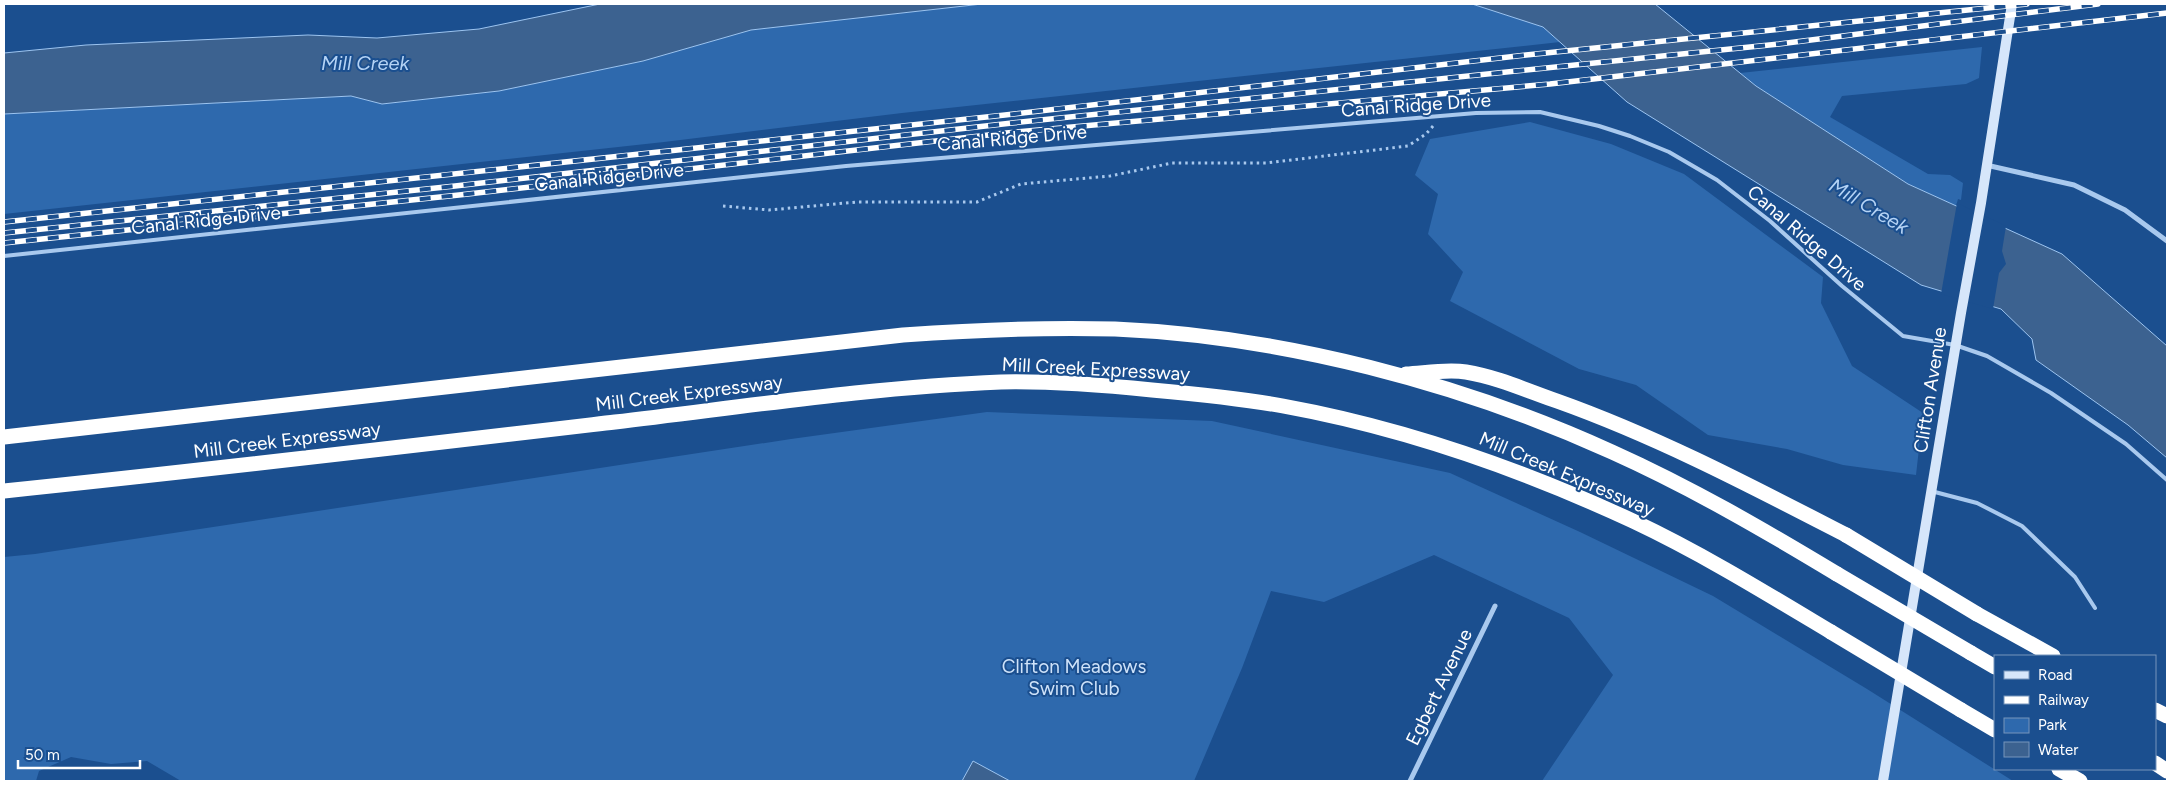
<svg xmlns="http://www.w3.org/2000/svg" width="2171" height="785" font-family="Figtree,sans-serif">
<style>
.green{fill:#2e69ad}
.water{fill:#3c6290;stroke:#9cc4f0}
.pier{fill:#1b4f8f}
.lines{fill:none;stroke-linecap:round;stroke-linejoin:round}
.path{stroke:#a9c9ee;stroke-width:3;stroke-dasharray:2.5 4;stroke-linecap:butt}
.service{stroke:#a9c9ee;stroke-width:4}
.minor{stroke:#a9c9ee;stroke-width:5}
.secondary{stroke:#d6e6fa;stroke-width:10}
.motorway{stroke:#fff;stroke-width:15}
.rail-casing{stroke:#fff;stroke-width:5.5}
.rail{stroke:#1b4f8f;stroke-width:4;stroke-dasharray:11;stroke-linecap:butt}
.motorway-bridge{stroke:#fff;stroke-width:15}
.labels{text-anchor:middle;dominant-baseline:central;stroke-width:4;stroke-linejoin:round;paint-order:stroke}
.street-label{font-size:19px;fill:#fff;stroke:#1b4f8f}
.park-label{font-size:19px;fill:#cfe3fa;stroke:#1b4f8f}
.water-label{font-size:20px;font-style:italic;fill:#b5d3f5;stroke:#1b4f8f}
</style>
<rect width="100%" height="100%" fill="#1b4f8f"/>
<g class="green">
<polygon points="982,4 1472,4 1543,27 1560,42 902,113 664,142 4,214 4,114 351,96 382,104 499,91 643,61 751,30"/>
<polygon points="1982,47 1979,78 1966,84 1842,96 1830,117 1928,174 1950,175 1963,183 1961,200 1958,199 1956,206 1908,184 1756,86 1740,73"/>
<polygon points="1530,122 1611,144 1684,174 1823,277 1821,303 1852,366 1923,413 1916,475 1843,465 1787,449 1708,435 1636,385 1579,369 1450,301 1463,272 1428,234 1438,194 1415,175 1430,139"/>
<polygon points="987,412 1212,421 1450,473 1580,532 1713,596 1867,689 2013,781 1542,781 1613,675 1569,618 1434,555 1324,602 1271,591 1242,668 1194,781 181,781 147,761 111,764 71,757 39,771 36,781 4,781 4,557 35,554 791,439"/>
</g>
<g class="water">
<polygon points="600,4 982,4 751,30 643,61 499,91 382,104 351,96 4,114 4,53 86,45 308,35 377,38 479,29"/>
<polygon points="1472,4 1655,4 1756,86 1908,184 2062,254 2167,346 2167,458 2128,425 2036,360 2032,339 2001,309 1921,285 1627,102 1543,27"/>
<polygon points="973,761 1010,781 962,781"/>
</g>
<polygon class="pier" points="1957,203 2006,226 2002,251 2006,264 1999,273 1993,309 1941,294"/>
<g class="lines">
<polyline class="path" points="723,206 769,210 857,202 977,202 1021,184 1110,176 1172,163 1266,163 1408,146 1426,134 1434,125"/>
<g class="service">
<polyline points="4,256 846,166 1476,113 1540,112 1599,126 1630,136 1669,152 1717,180 1770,221 1842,286 1903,336 1955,345 1987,356 2051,393 2126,444 2167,480"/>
<polyline points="1931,491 1977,503 2022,526 2075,577 2095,608"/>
</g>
<g class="minor">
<polyline points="1986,165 2074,185 2125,210 2167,241"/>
<polyline points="1410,781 1495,606"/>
</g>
<polyline class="secondary" points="1883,781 1961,313 1981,203 2012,4"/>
<g class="motorway">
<path d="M1406,374C1425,373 1447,369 1466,372C1497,377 1528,391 1557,401C1658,437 1751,486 1846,535"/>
<path d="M4,437L903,335C973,330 1045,327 1115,329C1281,336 1461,383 1612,452C1690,487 1764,530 1837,574"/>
<path d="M4,491C208,470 411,446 615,422C743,407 872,387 1001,382C1051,381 1102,385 1152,390C1196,394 1240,398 1283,406C1404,428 1521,469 1633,521C1701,553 1766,593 1831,632"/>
<polyline points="1977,614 2053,656"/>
<polyline points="1971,653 1995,667"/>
<polyline points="1961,710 1995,730"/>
<polyline points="2155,710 2167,716"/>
<polyline points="2155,763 2167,771"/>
<polyline points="2059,769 2080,781"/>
</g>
<defs>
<g id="rail">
<polyline points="4,222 1005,115 1526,55 2027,4"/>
<polyline points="4,233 455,186 1012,123 1779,44 2098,4"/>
<polyline points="4,243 459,195 1006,133 1550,84 2167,13"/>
</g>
</defs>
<use href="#rail" class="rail-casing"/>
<use href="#rail" class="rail"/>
<g class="motorway-bridge">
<polyline points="1846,535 1977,614"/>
<polyline points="1837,574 1971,653"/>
<polyline points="1831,632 1961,710"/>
</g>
</g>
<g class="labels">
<g class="street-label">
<text transform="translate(1416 105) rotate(-4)">Canal Ridge Drive</text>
<text transform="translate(1012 138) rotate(-5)">Canal Ridge Drive</text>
<text transform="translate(609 177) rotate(-6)">Canal Ridge Drive</text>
<text transform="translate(206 220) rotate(-6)">Canal Ridge Drive</text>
<text transform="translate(1807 238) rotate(41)">Canal Ridge Drive</text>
<text transform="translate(1096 369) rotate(3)">Mill Creek Expressway</text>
<text transform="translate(1930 390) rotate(-81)">Clifton Avenue</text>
<text transform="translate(689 393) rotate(-7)">Mill Creek Expressway</text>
<text transform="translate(287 440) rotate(-7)">Mill Creek Expressway</text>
<text transform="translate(1567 474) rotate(23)">Mill Creek Expressway</text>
<text transform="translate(1439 687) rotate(-64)">Egbert Avenue</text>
</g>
<g class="park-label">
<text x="1074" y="666">Clifton Meadows<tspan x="1074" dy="22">Swim Club</tspan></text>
</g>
<g class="water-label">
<text x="365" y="63">Mill Creek</text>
<text transform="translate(1869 206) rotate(31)">Mill Creek</text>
</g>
</g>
<rect width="2171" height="785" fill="none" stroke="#ffffff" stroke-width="10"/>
<rect x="1994" y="655" width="162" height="115" fill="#1b4f8f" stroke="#7695bc"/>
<rect x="2004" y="671" width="25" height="8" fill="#d6e6fa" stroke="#7695bc"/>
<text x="2038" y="680" font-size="15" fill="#ffffff">Road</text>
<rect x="2004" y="696" width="25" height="8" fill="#ffffff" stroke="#7695bc"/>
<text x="2038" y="705" font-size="15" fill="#ffffff">Railway</text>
<rect x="2004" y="718" width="25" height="15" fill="#2e69ad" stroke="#7695bc"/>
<text x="2038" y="730" font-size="15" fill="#ffffff">Park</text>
<rect x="2004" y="742" width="25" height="15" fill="#3c6290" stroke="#7695bc"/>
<text x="2038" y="755" font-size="15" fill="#ffffff">Water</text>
<path d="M18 760v8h122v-8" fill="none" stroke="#ffffff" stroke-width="2.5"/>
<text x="25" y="760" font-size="15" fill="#ffffff" stroke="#1b4f8f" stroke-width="4" paint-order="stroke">50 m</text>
</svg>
